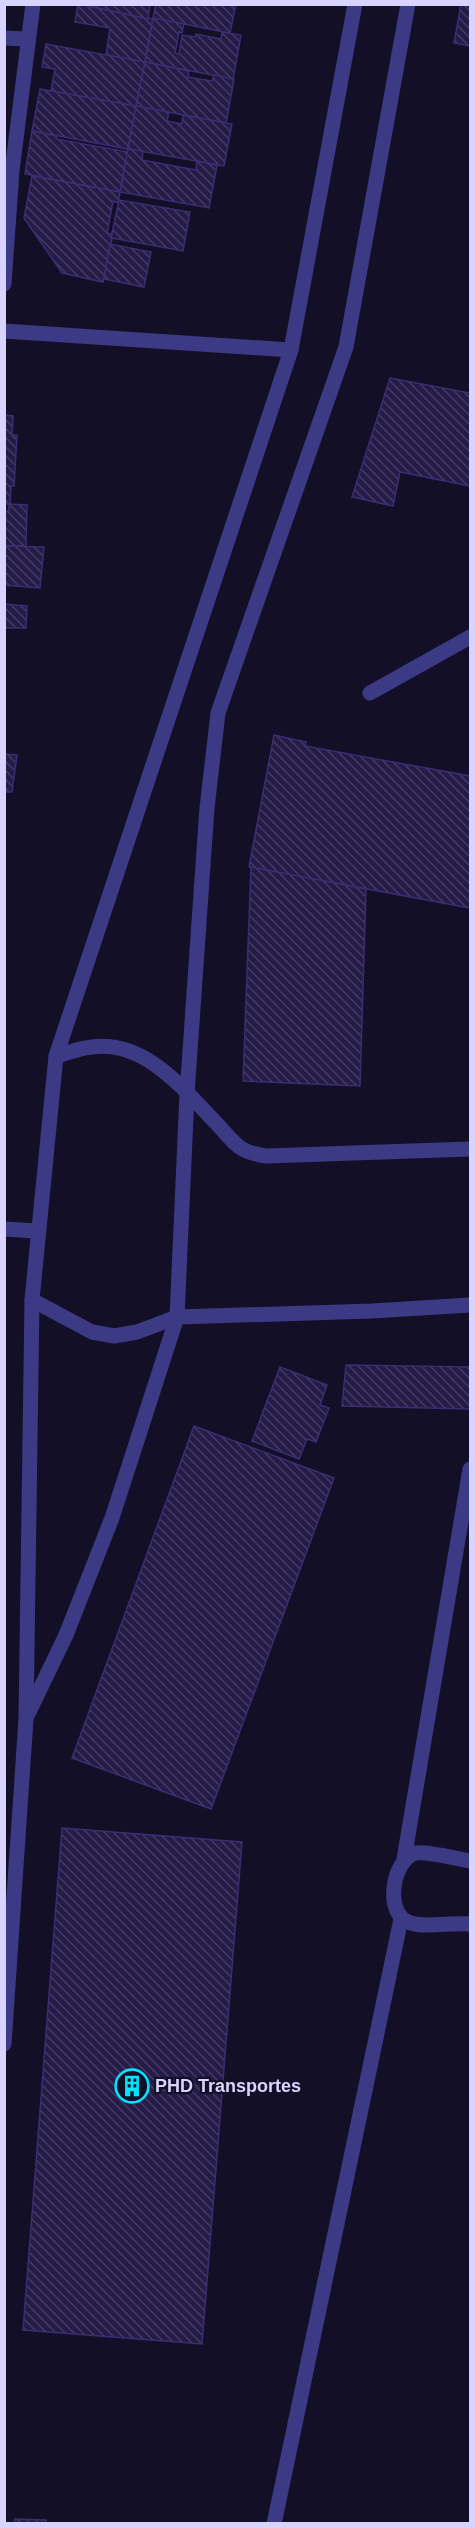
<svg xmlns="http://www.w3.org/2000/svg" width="475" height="2528" font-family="Arial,sans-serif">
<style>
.building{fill:url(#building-back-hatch);stroke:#3b2d73;stroke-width:1.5}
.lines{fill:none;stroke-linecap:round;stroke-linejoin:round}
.service{stroke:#3d3a85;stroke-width:15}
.minor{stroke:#3d3a85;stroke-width:15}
.tertiary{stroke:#3d3a85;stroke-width:15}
.labels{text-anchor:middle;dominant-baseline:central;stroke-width:4.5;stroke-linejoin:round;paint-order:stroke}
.poi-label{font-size:18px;font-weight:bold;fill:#d9d4ff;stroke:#130f26;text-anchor:start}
</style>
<defs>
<pattern id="building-back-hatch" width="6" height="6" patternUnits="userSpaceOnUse" patternTransform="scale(1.5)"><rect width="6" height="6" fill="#241b47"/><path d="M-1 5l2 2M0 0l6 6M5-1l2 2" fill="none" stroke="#433b63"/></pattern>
</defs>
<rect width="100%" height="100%" fill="#130f26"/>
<g class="building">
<polygon points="78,4 153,19 145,62 106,55 110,28 75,22"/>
<polygon points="79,4 150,4 148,19"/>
<polygon points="156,4 236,4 230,33 153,18"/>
<polygon points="461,4 470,4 470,46 454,43"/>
<polygon points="153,18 184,24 182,33 179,32 175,53 179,54 182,35 195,37 196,34 221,39 222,32 241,35 233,79 145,62"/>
<polygon points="46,44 145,62 136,106 51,91 55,69 42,67"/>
<polygon points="145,62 189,71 188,77 212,81 214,75 234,79 226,123 136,106"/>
<polygon points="40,89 136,106 128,149 32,131"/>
<polygon points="136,106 169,112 167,121 182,124 183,115 232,124 224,166 128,149"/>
<polygon points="32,131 57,136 56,139 128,152 120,192 25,174"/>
<polygon points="128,149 143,151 142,160 196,170 197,161 217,165 209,208 120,192"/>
<polygon points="32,176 120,192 118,203 113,201 107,233 113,234 103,282 62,273 24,218"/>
<polygon points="119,200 190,212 183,251 111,238"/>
<polygon points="110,244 151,252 144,287 104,279"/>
<polygon points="390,378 470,393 470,486 400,472 393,506 352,497"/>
<polygon points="4,415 13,416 12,435 17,435 14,486 11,486 10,504 4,504"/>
<polygon points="9,504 27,505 26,546 4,546 4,511 9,511"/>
<polygon points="4,546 44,547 40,588 4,585"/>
<polygon points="4,604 27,606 26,628 4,628"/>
<polygon points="274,735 306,742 305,746 470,776 470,908 249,867"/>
<polygon points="4,754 17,755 12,792 4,792"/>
<polygon points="251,867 366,889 360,1086 243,1081"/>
<polygon points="346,1365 470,1367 470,1409 342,1406"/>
<polygon points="280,1367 327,1385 320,1405 329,1408 316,1442 307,1439 299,1459 252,1441"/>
<polygon points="194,1426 334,1478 211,1809 72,1758"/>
<polygon points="62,1828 242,1842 202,2344 23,2330"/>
<polygon points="15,2519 46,2520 46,2524 14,2524"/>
</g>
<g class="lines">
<g class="service">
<polyline points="370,693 470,637"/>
<polyline points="404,1859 470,1469"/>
<path d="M470,1861C457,1859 428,1851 416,1853C392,1859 383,1916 411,1923C427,1928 452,1922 470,1924"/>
<polyline points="274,2524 401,1919"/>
</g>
<g class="minor">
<polyline points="4,38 27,39"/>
<polyline points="4,284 12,171 33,4"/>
<polyline points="4,1229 37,1231"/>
</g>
<g class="tertiary">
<polyline points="4,331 291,350"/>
<path d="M56,1056C68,1053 80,1048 92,1047C146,1040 184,1090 218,1125C236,1144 238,1152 266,1156L470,1149"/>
<polyline points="32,1300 92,1332 114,1336 137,1332 177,1317 372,1311 470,1305"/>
<polyline points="28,1714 66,1635 112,1518 177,1317 187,1094 207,808 218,713 346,347 408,4"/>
<polyline points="4,2044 26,1719 32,1300 56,1056 291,350 355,4"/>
</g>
</g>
<defs>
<symbol id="building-ring" viewBox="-11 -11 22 22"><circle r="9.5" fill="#130f26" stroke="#00e5ff" stroke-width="1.5"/><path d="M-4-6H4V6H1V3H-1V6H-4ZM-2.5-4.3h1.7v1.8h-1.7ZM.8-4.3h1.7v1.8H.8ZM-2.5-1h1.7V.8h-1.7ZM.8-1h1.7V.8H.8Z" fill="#00e5ff"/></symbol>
</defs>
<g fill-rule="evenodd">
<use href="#building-ring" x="113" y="2067" width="38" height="38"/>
</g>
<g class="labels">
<g class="poi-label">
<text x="155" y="2086">PHD Transportes</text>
</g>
</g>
<rect width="475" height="2528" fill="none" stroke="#d9d4ff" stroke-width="12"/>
</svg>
